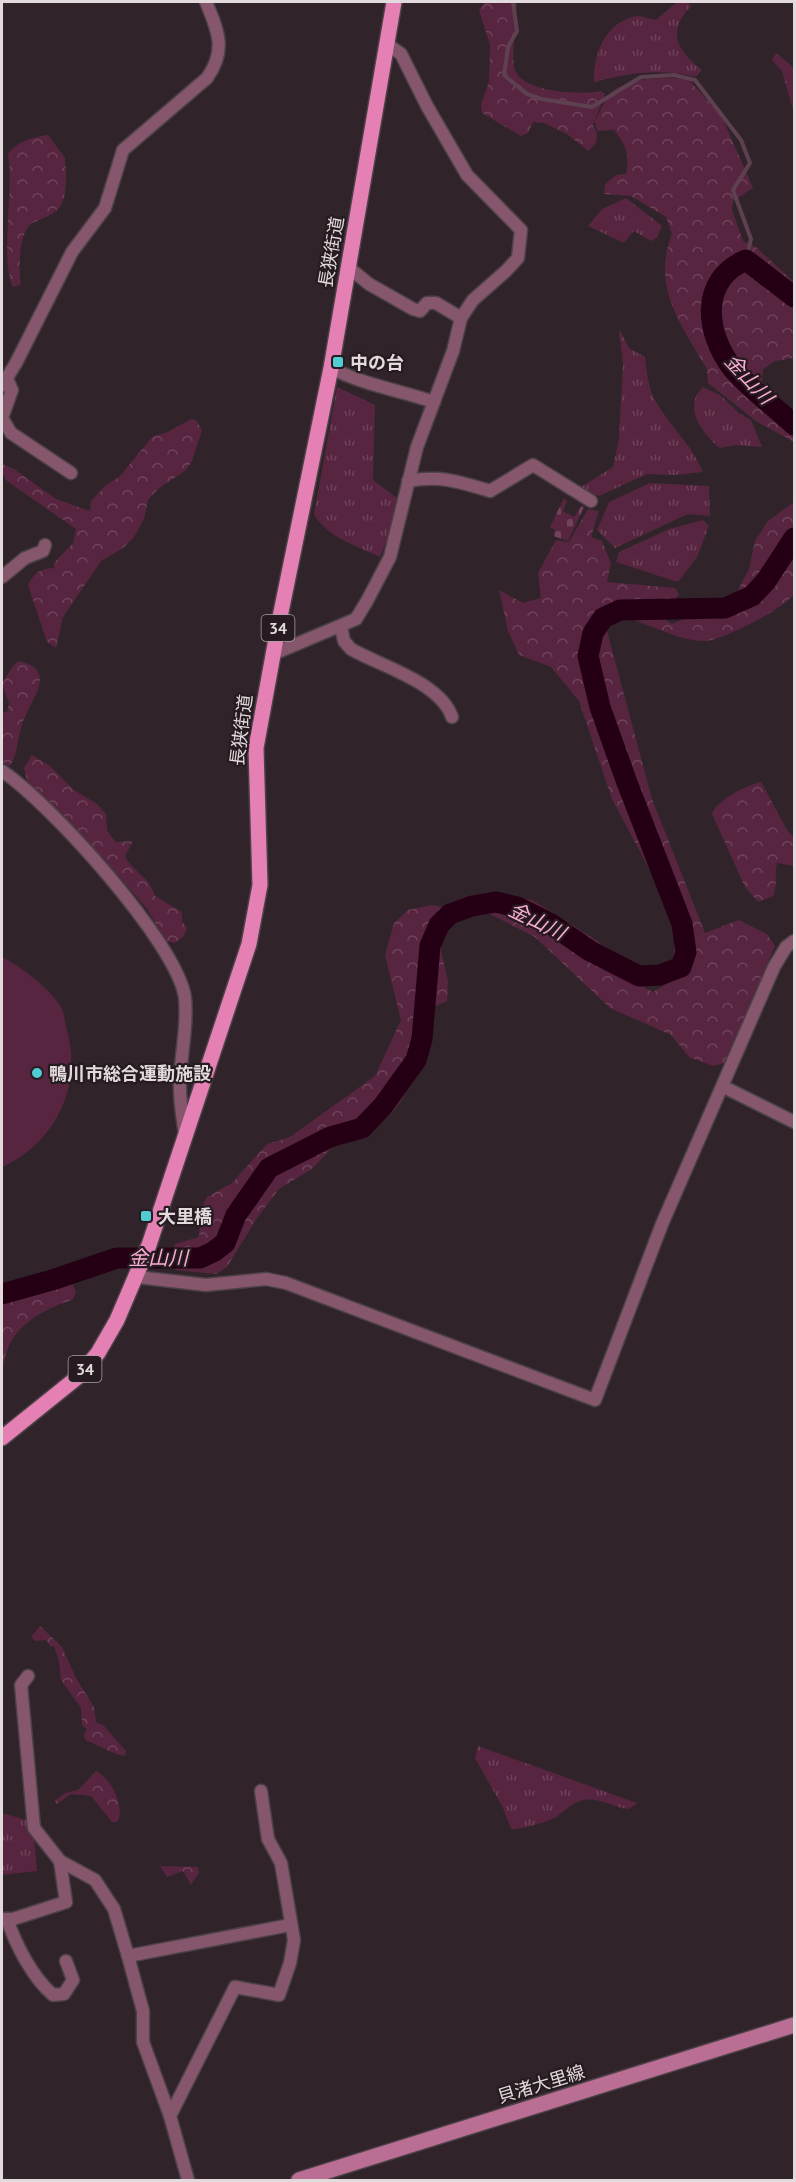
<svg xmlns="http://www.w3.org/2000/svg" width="796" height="2182" font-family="'PT Sans','Noto Sans JP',sans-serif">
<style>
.grass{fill:url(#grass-tufts)}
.forest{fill:url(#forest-crowns)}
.cemetery{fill:url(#cemetery-stones)}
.pitch{fill:#572540}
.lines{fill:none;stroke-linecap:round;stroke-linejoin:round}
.stream{stroke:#5e4150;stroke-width:4}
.river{stroke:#250014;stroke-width:21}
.street-casing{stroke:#4c4147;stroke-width:15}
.secondary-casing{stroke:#4c4147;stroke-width:18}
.primary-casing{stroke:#4c4147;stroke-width:18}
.street{stroke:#86566d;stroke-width:12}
.secondary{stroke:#bb6e94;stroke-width:15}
.primary{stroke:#e480b3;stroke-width:15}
.poi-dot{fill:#51ccd2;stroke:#261b20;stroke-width:2}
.labels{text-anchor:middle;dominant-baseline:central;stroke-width:4.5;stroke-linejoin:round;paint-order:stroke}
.shield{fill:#261b20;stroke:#aaa1a4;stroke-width:1.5}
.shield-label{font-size:16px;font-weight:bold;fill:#e2dadd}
.street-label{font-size:18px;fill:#e2dadd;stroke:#261b20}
.poi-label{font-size:18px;font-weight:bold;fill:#e2dadd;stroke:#261b20;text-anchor:start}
.water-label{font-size:20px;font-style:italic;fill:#fbacd2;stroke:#261b20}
</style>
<defs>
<pattern id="grass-tufts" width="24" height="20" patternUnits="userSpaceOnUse" patternTransform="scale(1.5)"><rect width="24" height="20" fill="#572540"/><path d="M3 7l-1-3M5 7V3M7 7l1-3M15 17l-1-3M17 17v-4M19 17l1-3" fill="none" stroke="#6f445b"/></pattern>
<pattern id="forest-crowns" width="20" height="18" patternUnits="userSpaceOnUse" patternTransform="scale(1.5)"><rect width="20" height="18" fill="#572540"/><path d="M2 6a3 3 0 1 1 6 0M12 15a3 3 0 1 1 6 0" fill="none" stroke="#6f445b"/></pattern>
<pattern id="cemetery-stones" width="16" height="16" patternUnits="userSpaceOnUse" patternTransform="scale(1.5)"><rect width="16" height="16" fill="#572540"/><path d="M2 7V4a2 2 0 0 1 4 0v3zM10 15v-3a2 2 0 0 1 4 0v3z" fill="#6f445b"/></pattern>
</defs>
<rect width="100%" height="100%" fill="#30242a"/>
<g class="grass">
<path d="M677,2H687L691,6C667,31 676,50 702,70L696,77C660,68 629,73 594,82C593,55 605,21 637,16C642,16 650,19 656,20Z"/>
<polygon points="776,53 794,68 794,113 782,71 772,60"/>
<polygon points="626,198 662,226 657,238 651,241 634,231 624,243 588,226 602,209"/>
<path d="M619,329L629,348L645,357C647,372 648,389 656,402C671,427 692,445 703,472L674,475L647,474L599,496L578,489L613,467L619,439L623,364Z"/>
<path d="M337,387L375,405L373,480L397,498L392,527L380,557C359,547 325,536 314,514Z"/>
<path d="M703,387L720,395L739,413L751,420L762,447L736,445L720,448C702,434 682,406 703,387Z"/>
<polygon points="650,483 709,486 710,516 688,514 615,548 597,530 609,502"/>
<polygon points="703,520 709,526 697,557 678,582 616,562 619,552 669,529"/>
<path d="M478,1746L637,1803L629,1809C614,1808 597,1796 584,1800C572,1802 565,1811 556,1817C547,1822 520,1830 511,1829L503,1808L475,1758Z"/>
<polygon points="2,1813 26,1820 34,1837 37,1871 2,1875"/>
</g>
<g class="forest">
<path d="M485,2H516C518,19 510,57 515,70C524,93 581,95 601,91L605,94L595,120C600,113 603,102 609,95C626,76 665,77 688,79L721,115L753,188L733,201L732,210L743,241L757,248L794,282V358L775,361L763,369L762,382C782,407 795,408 794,442L756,421L708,383L707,369C681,324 651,287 672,234L666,217L631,196L604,194L605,184L616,175L626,174C630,156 626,144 614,130L598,131L594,121L593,125L597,133L596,143L588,151L567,134L544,123L533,122L528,133L521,136L482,113L481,104L489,82L490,45L479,10Z"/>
<path d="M48,135L65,158C66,171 68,192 61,205C54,217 41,217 30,225C19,234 18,271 21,284L13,287C0,261 14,189 8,154C17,141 33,137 48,135Z"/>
<path d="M191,419L196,420L202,430L192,461L186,470L158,489L148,500L144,519L134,537L123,548L101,561L63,617L56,648L47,642L28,585C35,572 39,569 54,568V563L73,543L76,529L7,481L2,473V464L14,469L56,499L90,511L91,501L106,485L119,477L152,437L168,432Z"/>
<path d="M794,502V594C785,608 721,641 705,641C677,641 647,622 620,616L606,627L652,799L705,933L739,920L767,934L775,946L725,1063L713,1066L689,1057L671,1035L610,1008L535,937L484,911L503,896L532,900L599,942L623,976L653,992L671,981L677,921L612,799L579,701L551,667L519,655L508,631L499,590L523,603L541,598L538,573L556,540L569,542L588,509L599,511L591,537L602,541L611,563L607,582L675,588L679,594L662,617L672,624L734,598L749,569L755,541L768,521Z"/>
<path d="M19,661C60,670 29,701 22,725C17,740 18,753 10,766L2,762V713L7,712L9,703L2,684L12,667Z"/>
<path d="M32,755L50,766L74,790L97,804L106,814L107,831L116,842L133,841L125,856C134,874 148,874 155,896L182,912V921L187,928L184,936L175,943L166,941L147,909L103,858L27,781L24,768Z"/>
<path d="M761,782L787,830L794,837V866L777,863C774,875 778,886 773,896L758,902L745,887L712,814C718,799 745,786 761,782Z"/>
<path d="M432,905L448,908L449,924L443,934L441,951L448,981L447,1001L433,1007C425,1046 415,1095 382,1122C375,1128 366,1132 358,1137L344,1127L333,1125L339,1140L313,1168L279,1189L257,1218L227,1267L216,1274L176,1270L172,1264L175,1244L199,1237L201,1209L207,1197L232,1183L267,1144L290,1137L375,1076L401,1020L385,955L394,923L408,910Z"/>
<path d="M67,1282L73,1285L76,1293L72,1300C49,1307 19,1322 9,1346C5,1354 4,1364 2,1373V1301C20,1288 47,1292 67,1282Z"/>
<path d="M40,1626L62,1647L76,1678L94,1707L96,1722L103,1725L126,1751L125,1756C109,1753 99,1745 85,1740L84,1734L87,1729L82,1725L81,1708L61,1680L59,1661L54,1646L51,1647L46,1640L35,1641L31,1637Z"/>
<path d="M96,1771C111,1778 126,1808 117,1822H112L91,1796L71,1794L57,1804L55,1801L65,1793L78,1790Z"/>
<polygon points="160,1866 198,1867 199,1873 191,1885 183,1871 167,1877"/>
</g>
<polygon class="cemetery" points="564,498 567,501 563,511 574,517 582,505 584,507 568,541 553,536 555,530 550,527"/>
<path class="pitch" d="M2,957C21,967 46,985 59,1004C64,1010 65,1022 67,1030C83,1087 54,1144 2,1167Z"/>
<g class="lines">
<polyline class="stream" points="513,2 517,31 508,47 504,75 527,94 541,99 592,107 641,77 674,75 695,80 741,140 750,163 733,190 751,239 746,260"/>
<g class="river">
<path d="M794,297L746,260C699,280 705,333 733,369C750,389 775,407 794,425"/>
<polyline points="2,1294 52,1280 117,1258 200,1258 213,1252 225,1243 236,1215 269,1168 330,1137 362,1128 383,1106 416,1060 422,1039 430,946 439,925 450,914 472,906 496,902 517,907 551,924 590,951 639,976 660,975 681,967 686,952 682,924 626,780 600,707 588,656 593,633 603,618 620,610 725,608 752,596 766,581 794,538"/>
</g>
<defs>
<g id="street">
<polyline points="348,267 369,284 413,309 420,311 427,303 436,303 461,318"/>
<path d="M331,368C364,385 399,390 434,402"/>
<polyline points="7,379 12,390 2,418 11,433 71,473"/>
<path d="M2,386L16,363L72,252L105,208L123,150L207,78C227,50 218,31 206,2"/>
<path d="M408,481C441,475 460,482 490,491L533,465L591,501"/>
<polyline points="2,577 25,558 43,551 45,545"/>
<path d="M341,627L344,641L351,649C380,666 440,682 452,717"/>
<polyline points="273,654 356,619 367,601 390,557 417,447 453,351 461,318 473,300 506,271 518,258 521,230 467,175 427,106 401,54 387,44"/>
<path d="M2,771C49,802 178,944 185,998C188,1025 181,1053 180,1080C179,1098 182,1116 185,1134"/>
<polyline points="724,1087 794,1122"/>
<polyline points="137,1277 206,1285 266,1279 286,1283 595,1400 662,1224 774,967 786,947 794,941"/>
<polyline points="28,1676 21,1685 34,1828 60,1861"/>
<polyline points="2,1919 13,1919 66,1902 60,1861 95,1880 114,1909 128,1956 290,1925"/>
<path d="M7,1919C16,1945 32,1977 53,1995L64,1994L73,1980L66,1961"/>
<polyline points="128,1956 143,2011 143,2042 170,2116 188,2180"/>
<polyline points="170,2116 235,1987 279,1995 290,1963 294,1940 281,1863 268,1839 261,1791"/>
</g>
<polyline id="secondary" points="299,2180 794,2025"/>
<polyline id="primary" points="2,1438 79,1376 98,1353 117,1320 149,1245 249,944 260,885 256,748 280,617 331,368 394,2"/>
</defs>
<use href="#street" class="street-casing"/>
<use href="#secondary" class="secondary-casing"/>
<use href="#primary" class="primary-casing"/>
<use href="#street" class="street"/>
<use href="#secondary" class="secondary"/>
<use href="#primary" class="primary"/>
</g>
<g class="poi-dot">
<rect x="332" y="356" width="12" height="12" rx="3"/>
<circle cx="37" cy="1073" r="6"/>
<rect x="140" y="1210" width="12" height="12" rx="3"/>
</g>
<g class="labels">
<g class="shield">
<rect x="261.5" y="615" width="33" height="26" rx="4.5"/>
<rect x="68.5" y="1356" width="33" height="26" rx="4.5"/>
</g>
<g class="shield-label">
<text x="278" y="628">34</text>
<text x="85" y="1369">34</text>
</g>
<g class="street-label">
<text transform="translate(331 252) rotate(-80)">長狭街道</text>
<text transform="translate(241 730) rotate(-83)">長狭街道</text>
<text transform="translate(541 2084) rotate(-17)">貝渚大里線</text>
</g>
<g class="poi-label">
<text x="350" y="362">中の台</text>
<text x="49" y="1073">鴨川市総合運動施設</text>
<text x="158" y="1216">大里橋</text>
</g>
<g class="water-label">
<text transform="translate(749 379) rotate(47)">金山川</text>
<text transform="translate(537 921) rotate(26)">金山川</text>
<text x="158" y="1258">金山川</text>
</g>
</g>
<rect width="796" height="2182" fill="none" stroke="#e2dadd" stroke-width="6"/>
</svg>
